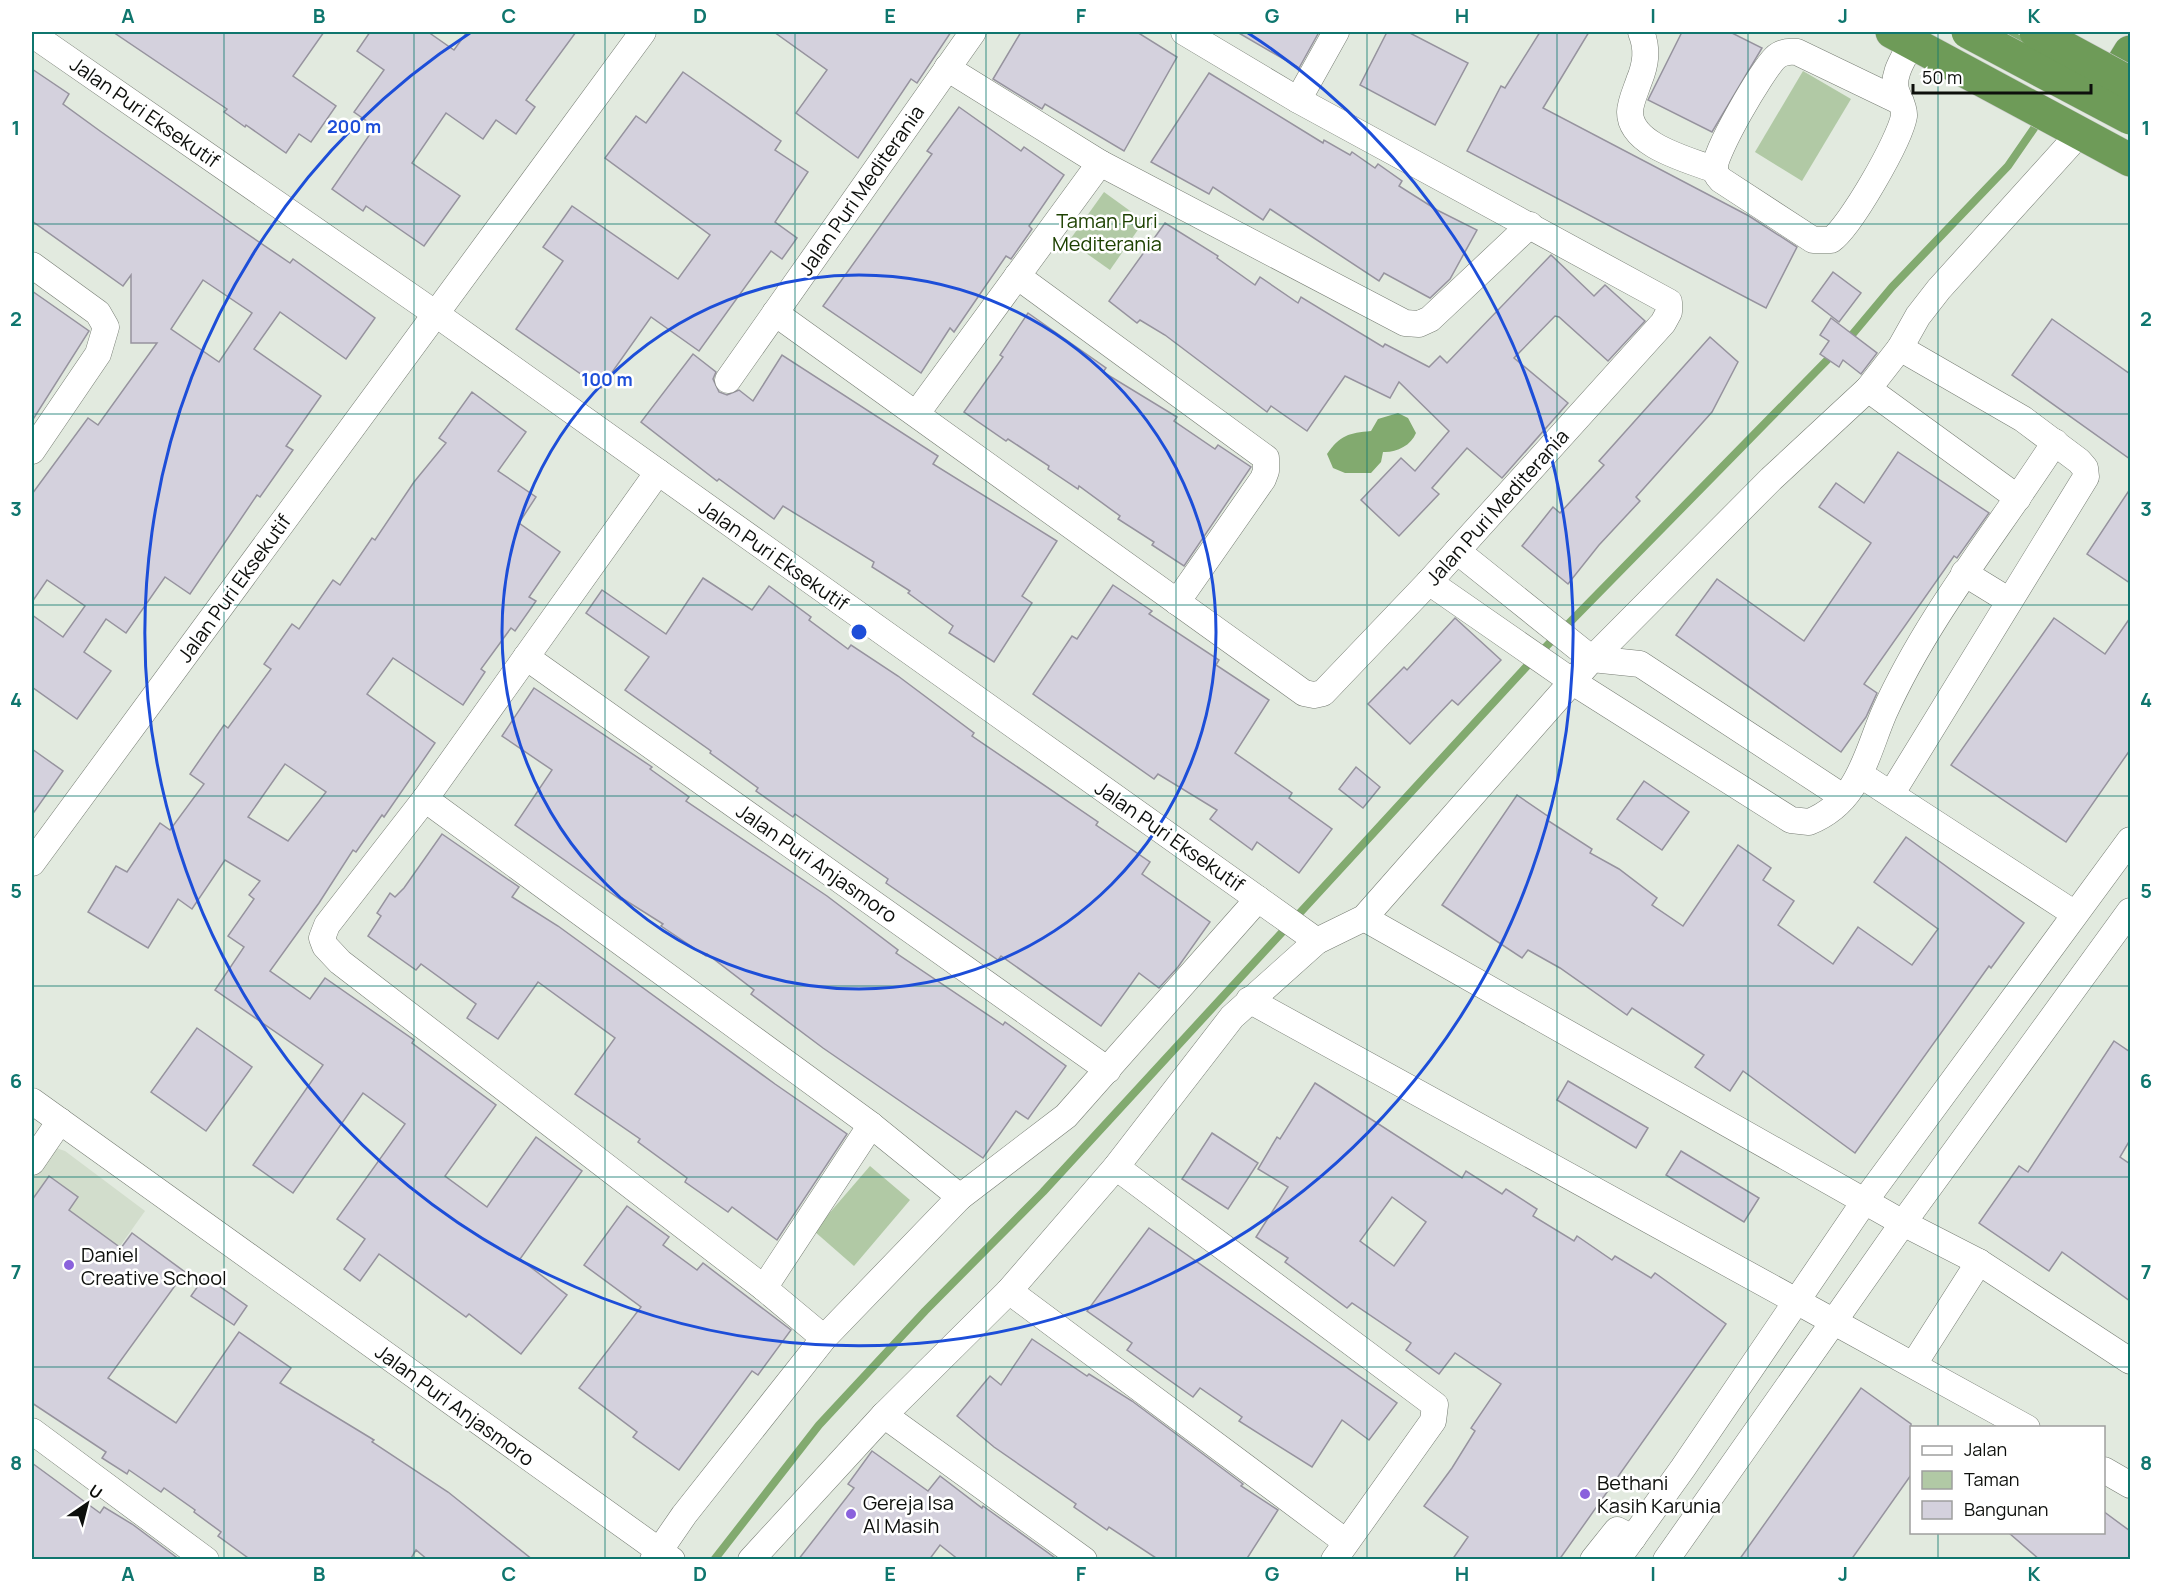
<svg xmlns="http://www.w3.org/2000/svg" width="2162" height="1591" font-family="Manrope,sans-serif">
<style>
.built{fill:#d2ddcc}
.green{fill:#b1c9a5}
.water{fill:#82aa6f}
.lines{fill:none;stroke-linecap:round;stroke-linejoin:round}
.stream{stroke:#82aa6f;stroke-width:8}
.building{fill:#d4d1dd;stroke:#96939e;stroke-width:1.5;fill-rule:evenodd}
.minor-casing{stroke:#777d74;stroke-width:27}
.highway-casing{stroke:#cacaca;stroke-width:34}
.minor{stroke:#fff;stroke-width:26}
.highway{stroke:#6e9b58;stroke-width:33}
.highway-bridge-casing{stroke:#cacaca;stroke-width:34;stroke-linecap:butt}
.highway-bridge{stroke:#6e9b58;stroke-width:33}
.grid{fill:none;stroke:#0f766e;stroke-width:1.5;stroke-opacity:0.55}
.ring{fill:none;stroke:#1d4ed8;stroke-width:3}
.poi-dot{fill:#8a61dc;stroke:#fff;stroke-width:2}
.labels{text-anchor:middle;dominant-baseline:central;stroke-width:5;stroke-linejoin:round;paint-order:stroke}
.street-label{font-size:20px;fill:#0d0f0c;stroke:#fff}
.park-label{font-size:20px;fill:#1d4101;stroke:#fff}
.poi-label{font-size:20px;fill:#0d0f0c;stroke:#fff;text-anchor:start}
.centre{fill:#1d4ed8;stroke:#fff;stroke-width:3}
.ring-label{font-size:18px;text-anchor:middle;font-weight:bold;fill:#1d4ed8;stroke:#fff;stroke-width:5;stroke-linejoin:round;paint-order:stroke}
.neatline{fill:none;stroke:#0f766e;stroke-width:2}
.grid-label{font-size:20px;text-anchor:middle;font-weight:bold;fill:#0f766e}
</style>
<rect width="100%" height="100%" fill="#e2eadf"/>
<polygon class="built" points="32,1140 65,1151 145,1211 56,1336 32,1319"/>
<g class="green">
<polygon points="1803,71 1851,99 1802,181 1755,152"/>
<polygon points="1104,192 1144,221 1110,270 1069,241"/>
<polygon points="870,1166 910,1200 854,1266 814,1231"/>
</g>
<path class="water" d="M1398,413L1408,418L1416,433C1411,446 1395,453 1383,452L1381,462L1371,473H1345L1333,468L1327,454C1340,435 1349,433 1371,431L1378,419Z"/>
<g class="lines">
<g class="stream">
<polyline points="2005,32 2029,44"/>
<polyline points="1846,342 1892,287 2008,166 2039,121"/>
<polyline points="714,1560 819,1425 925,1311 1043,1192 1527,666 1835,352"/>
</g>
</g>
<g class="building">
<polygon points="113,32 324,32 293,76 336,106 311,142 299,134 286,153 246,125 245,127 224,112 227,109"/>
<polygon points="370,32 428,32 454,50 467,32 576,32 526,100 535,107 516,134 496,120 483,139 446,113 412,163 460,196 424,246 366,206 363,211 332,189 375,127 354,112 384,70 357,51"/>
<polygon points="774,32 951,32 917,83 911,79 858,158 796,113 827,70"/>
<polygon points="1021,32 1137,32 1177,57 1124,151 1045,104 1042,109 993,79"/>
<polygon points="1237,32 1319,32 1299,68"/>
<polygon points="1387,32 1408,32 1468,63 1435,125 1360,85"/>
<polygon points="1540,32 1589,32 1543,108 1749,216 1797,247 1766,308 1467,151 1501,86 1505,88"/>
<polygon points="1682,32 1730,32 1762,48 1712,132 1648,100"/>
<path d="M32,69L69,94L63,104L100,131L237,227L290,263L293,259L375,318L346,359L280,312L254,349L321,396L286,446L293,450L260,497L257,495L190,594L165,577L126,633L106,619L84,652L111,671L77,719L32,687V615L63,637L85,606L47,580L32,602V494L88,418L98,425L157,343H131V275L123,286L32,221ZM203,280L252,313L219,362L171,329Z"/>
<polygon points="683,72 781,141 775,150 808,172 775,222 797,238 782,259 771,251 699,351 651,317 601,388 516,329 563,261 543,247 572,206 678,279 710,235 605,158 636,116 646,123"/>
<polygon points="1209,73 1323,143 1324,140 1350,155 1352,152 1375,168 1378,164 1402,181 1399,186 1437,210 1477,230 1450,279 1430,298 1384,273 1379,281 1270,209 1263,220 1213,187 1209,194 1151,162"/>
<polygon points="959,107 1021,151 1024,147 1064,175 1029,226 1032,229 1011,259 1006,256 954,332 950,328 921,373 823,306 932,154 927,151"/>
<polygon points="1165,223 1218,256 1217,258 1255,285 1260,277 1298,303 1301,297 1383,347 1385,344 1429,367 1440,356 1447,363 1551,255 1594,296 1605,285 1645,321 1608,361 1559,317 1555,316 1514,358 1568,403 1502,478 1467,448 1432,488 1439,494 1399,536 1361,500 1401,458 1415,471 1449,431 1399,382 1390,398 1345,376 1307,431 1271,406 1267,412 1165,335 1140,320 1137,323 1109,301"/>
<polygon points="1833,272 1861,293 1839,322 1812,301"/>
<polygon points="32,291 89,331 32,421"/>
<polygon points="1028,313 1106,368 1103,372 1177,417 1174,421 1215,449 1218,445 1251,467 1184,566 1152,545 1154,542 1118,519 1120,516 1079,486 1078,489 1048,469 1049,466 1008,439 1006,441 964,412 1003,357 1000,355"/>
<polygon points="1831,318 1877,353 1861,374 1843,360 1839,367 1820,354 1829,341 1820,335"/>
<polygon points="2052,319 2130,374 2130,459 2012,375"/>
<polygon points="1710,337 1738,362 1712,412 1636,497 1640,501 1599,545 1568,584 1522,546 1553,507 1560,513 1604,465 1599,461"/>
<polygon points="693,354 716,372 713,379 719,392 727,395 739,390 753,401 782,355 938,456 933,464 1057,541 1022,596 1032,603 994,662 949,633 953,626 908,593 910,591 872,567 874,562 783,506 774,519 719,479 717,481 641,422"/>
<path d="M472,392L526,432L498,471L536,497L519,523L560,552L529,597L536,601L515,631L511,628L481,669L485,672L463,705L393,658L367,694L435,743L384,817L382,815L356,852L353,850L319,903L270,971L310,999L325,978L414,1040L412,1043L496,1105L445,1176L487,1207L536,1137L582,1171L520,1259L567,1295L521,1354L469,1314L466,1317L379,1254L360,1281L344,1269L365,1239L337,1219L405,1124L363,1093L293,1193L253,1165L323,1065L215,990L244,947L228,936L254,899L249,895L260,881L225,860L192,909L178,899L148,948L88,912L116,866L127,872L160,823L170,830L204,784L190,774L224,725L228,728L271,669L264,664L292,624L299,629L333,580L340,585L372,538L375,540L414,482L446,443L439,438ZM285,764L326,792L288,841L248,817Z"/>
<polygon points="1898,452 1989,513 1957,558 1954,556 1864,684 1877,693 1866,717 1841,752 1676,635 1717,579 1804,641 1871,543 1819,507 1836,483 1864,503"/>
<polygon points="2130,489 2130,583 2087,554"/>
<polygon points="703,578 752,610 769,586 811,617 809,620 848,649 851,645 898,676 974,733 972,736 1098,822 1096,825 1150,862 1142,874 1210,922 1178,967 1159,988 1139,973 1101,1026 1001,956 998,960 886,883 888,879 795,814 793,817 756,791 758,788 710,753 711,751 625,690 649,657 586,613 602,590 666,634"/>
<polygon points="1113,585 1152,611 1149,614 1219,660 1216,665 1269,700 1235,753 1292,793 1289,798 1332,829 1299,873 1257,842 1252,850 1210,819 1217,810 1158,774 1154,779 1033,694 1072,636 1077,639"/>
<polygon points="1455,618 1501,660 1458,705 1452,700 1410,744 1368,704 1404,667 1407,670"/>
<polygon points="2054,618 2105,654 2130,618 2130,750 2066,842 1951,765"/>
<polygon points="534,688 652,767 650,769 689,797 686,801 827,896 898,950 896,953 1003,1025 1005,1022 1066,1066 1028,1119 1016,1111 983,1158 823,1048 751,994 754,990 707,954 706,956 661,926 663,924 622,898 621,900 515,825 552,770 502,736"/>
<polygon points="32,749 63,771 32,815"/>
<polygon points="1356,767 1380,787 1363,808 1339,789"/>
<polygon points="1644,781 1689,812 1662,850 1617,819"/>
<polygon points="1517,795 1549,817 1547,820 1592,849 1590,853 1619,869 1657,898 1652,905 1683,926 1738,845 1771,868 1763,880 1794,901 1778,925 1833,964 1858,927 1912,965 1938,929 1874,882 1906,837 2024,923 1991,968 1989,966 1855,1153 1743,1071 1730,1091 1695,1067 1704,1055 1632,1008 1627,1015 1560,968 1528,950 1522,958 1442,905"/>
<polygon points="442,834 519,887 512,897 558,926 775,1084 847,1134 777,1240 732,1207 728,1212 685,1182 687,1178 638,1142 640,1139 575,1094 615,1038 538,982 498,1039 467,1018 476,1004 421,964 416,970 368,936 381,916 377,913 390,893 395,897 404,888"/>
<polygon points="197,1028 252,1067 206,1131 151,1092"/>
<polygon points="2114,1041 2130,1052 2130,1140 2120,1157 2130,1164 2130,1301 2062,1252 2049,1271 1979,1223 2019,1166 2028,1172"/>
<polygon points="1568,1081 1648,1128 1636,1148 1557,1100"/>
<path d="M1315,1083L1462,1178L1466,1171L1502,1194L1506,1189L1537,1209L1533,1216L1574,1241L1577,1236L1612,1260L1615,1256L1651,1278L1655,1273L1726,1324L1559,1560H1452L1468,1537L1424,1506L1452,1468L1475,1431L1471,1428L1501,1384L1455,1353L1439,1374L1406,1350L1411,1343L1352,1303L1347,1308L1285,1262L1288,1258L1256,1237L1288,1187L1258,1169L1277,1137L1280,1139ZM1392,1197L1426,1222L1394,1266L1360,1241Z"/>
<polygon points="1212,1133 1258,1163 1228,1209 1182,1179"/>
<polygon points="1681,1151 1759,1198 1744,1222 1666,1175"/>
<polygon points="49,1176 78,1197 69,1210 121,1248 132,1233 185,1272 108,1378 176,1423 239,1332 291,1368 280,1383 374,1440 372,1442 448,1492 533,1560 428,1560 416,1550 410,1560 251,1560 218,1536 221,1532 194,1512 195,1510 164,1488 161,1492 129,1470 127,1474 102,1458 106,1452 32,1403 32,1200"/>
<polygon points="627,1206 669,1237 663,1245 697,1270 703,1263 791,1330 758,1375 752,1371 679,1470 633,1437 637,1432 579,1388 641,1307 584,1265"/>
<polygon points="1149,1228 1397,1403 1369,1440 1342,1420 1312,1467 1239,1421 1242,1417 1200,1388 1193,1397 1127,1350 1132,1343 1087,1311"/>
<polygon points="205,1276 247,1306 234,1325 191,1296"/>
<polygon points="1032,1339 1087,1376 1089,1374 1132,1401 1243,1484 1241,1486 1278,1510 1246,1560 1159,1560 1109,1527 1107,1530 1074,1507 1076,1504 994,1447 957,1416 990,1376 1001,1385"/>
<polygon points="1861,1388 1911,1424 1911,1475 1851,1560 1739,1560"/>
<polygon points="872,1451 928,1491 940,1476 982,1508 983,1506 1058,1560 959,1560 940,1545 929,1560 798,1560 854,1488 848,1484"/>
<polygon points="32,1463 100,1513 104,1507 132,1524 180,1560 32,1560"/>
<polygon points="2103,1511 2130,1531 2130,1560 2040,1560 2009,1533 2103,1533"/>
</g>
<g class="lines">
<defs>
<g id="minor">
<path d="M1641,32C1648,49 1646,64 1639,81C1636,90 1630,103 1630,112C1630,146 1690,160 1715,170"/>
<polyline points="32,34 436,314 1317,941"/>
<polyline points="947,68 1100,163 1405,323 1419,324 1430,319 1530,225"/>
<polyline points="1298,100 1336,32"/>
<path d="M1901,102L1797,52C1789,51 1781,52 1775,58C1762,71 1714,152 1715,168C1715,173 1718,177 1721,180L1813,240H1831C1850,227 1900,140 1904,116C1905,107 1898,98 1896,90C1892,73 1905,57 1912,42"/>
<polyline points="32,265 98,313 106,327 98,354 32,451"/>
<polyline points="1017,276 1266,458 1266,471 1263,479 1177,602"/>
<polyline points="775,313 1304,693 1314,695 1323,693 1429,582 1663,323 1669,312 1669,302 1298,100 1184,32"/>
<polyline points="728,380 973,32"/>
<polyline points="1868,389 2018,498"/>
<polyline points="917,413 1100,163"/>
<polyline points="658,472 425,799 327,925 322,938 325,946 340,962 764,1288 824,1338"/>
<polyline points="1457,551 1592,659 1640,664 1843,797"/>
<polyline points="1964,573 2008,600"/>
<path d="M1429,582L1573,682L1791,820L1809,822C1859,802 1866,755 1884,713C1928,615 1997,532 2055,442"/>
<polyline points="526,657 1108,1070"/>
<polyline points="1861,775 2075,914"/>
<polyline points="1892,793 2086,477 2085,468 2079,461 2023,419 1900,348"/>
<polyline points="425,799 871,1125 960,1197"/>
<polyline points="32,863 643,32"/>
<polyline points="1364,918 1903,1223 1979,1262 2130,1361"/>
<polyline points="1249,1000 2027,1428"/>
<polyline points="32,1101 672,1560"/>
<polyline points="32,1162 60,1121"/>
<polyline points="1116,1167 1435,1405 1433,1421 1334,1560"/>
<polyline points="764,1288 871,1125"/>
<polyline points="1009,1291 1346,1542"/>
<polyline points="1914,1364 1979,1262"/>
<polyline points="884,1415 1084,1560"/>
<polyline points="32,1431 206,1560"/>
<polyline points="2104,1470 2130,1485"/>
<polyline points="653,1560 684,1515 824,1338 960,1197 1066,1116 1258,899"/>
<polyline points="751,1560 884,1415 1009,1291 1116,1167 1232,1017 1317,941 1364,918 1592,659 1771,479 1868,389 1900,348 1918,316 1939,289 2080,133"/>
<polyline points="1593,1560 1617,1530 1633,1538"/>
<polyline points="1617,1560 1683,1468 1864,1202 2130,840"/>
<polyline points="1666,1560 1903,1223 2130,911"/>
</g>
<g id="highway">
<polyline points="1892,32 2130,160"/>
<polyline points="2101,99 2130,52"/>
</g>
</defs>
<use href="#minor" class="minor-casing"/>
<use href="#highway" class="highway-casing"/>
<use href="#minor" class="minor"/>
<use href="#highway" class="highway"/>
<defs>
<g id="highway-bridge">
<polyline points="1968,32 2130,118"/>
<polyline points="2036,32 2130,83"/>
</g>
</defs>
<use href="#highway-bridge" class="highway-bridge-casing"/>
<use href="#highway-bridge" class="highway-bridge"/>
</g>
<path class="grid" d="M224,32V1560M414,32V1560M605,32V1560M795,32V1560M986,32V1560M1176,32V1560M1367,32V1560M1557,32V1560M1748,32V1560M1938,32V1428M32,224H2130M32,414H2130M32,605H2130M32,796H2130M32,986H2130M32,1177H2130M32,1367H2130M1938,1532V1560"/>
<g class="ring">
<circle cx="859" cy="632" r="357"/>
<path d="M1248 33A714 714 0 1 1 470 33"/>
</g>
<g class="poi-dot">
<circle cx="69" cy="1265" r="6"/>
<circle cx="1585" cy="1494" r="6"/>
<circle cx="851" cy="1514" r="6"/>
</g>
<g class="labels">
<g class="street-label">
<text transform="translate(145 112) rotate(35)">Jalan Puri Eksekutif</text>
<text transform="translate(861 190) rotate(-55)">Jalan Puri Mediterania</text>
<text transform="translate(1497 507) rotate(-48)">Jalan Puri Mediterania</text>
<text transform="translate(774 555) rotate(35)">Jalan Puri Eksekutif</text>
<text transform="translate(234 588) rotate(-54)">Jalan Puri Eksekutif</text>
<text transform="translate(1170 836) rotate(35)">Jalan Puri Eksekutif</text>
<text transform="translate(817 863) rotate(35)">Jalan Puri Anjasmoro</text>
<text transform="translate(455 1405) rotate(36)">Jalan Puri Anjasmoro</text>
</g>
<g class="park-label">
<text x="1107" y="220">Taman Puri<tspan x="1107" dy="23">Mediterania</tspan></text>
</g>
<g class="poi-label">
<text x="81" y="1254">Daniel<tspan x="81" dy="23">Creative School</tspan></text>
<text x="1597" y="1482">Bethani<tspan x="1597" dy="23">Kasih Karunia</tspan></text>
<text x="863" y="1502">Gereja Isa<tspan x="863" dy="23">Al Masih</tspan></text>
</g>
</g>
<circle cx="859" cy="632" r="9" class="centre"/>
<g class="ring-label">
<text x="354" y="133">200 m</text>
<text x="607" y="386">100 m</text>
</g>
<rect width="2162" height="1591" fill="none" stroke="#ffffff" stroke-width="66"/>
<rect x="1910" y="1426" width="195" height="108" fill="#ffffff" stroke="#9e9f9e" stroke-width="1.5"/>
<rect x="1922" y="1446" width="30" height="9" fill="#ffffff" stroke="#9e9f9e" stroke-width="1.5"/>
<text x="1964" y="1456" font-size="18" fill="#0d0f0c">Jalan</text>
<rect x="1922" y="1471" width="30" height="18" fill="#b1c9a5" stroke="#9e9f9e" stroke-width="1.5"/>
<text x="1964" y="1486" font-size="18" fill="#0d0f0c">Taman</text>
<rect x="1922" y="1501" width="30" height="18" fill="#d4d1dd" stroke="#9e9f9e" stroke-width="1.5"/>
<text x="1964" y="1516" font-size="18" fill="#0d0f0c">Bangunan</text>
<g transform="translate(87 1504) rotate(35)" stroke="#ffffff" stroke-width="4.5" paint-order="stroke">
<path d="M0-4.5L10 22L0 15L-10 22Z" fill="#0d0f0c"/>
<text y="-9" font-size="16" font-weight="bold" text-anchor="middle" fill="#0d0f0c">U</text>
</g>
<path d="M1913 84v9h178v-9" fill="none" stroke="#0d0f0c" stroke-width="3"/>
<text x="1922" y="84" font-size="18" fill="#0d0f0c" stroke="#ffffff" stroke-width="4.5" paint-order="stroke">50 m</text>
<rect x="33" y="33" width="2096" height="1525" class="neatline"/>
<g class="grid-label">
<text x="128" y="23">A</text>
<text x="319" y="23">B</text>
<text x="509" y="23">C</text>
<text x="700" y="23">D</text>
<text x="890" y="23">E</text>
<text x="1081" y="23">F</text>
<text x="1272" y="23">G</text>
<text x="1462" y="23">H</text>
<text x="1653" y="23">I</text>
<text x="1843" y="23">J</text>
<text x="2034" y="23">K</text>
<text x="16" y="135">1</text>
<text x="2146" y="135">1</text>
<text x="16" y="326">2</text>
<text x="2146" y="326">2</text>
<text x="16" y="516">3</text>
<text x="2146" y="516">3</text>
<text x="16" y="707">4</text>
<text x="2146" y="707">4</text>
<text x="16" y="898">5</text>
<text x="2146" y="898">5</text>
<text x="16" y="1088">6</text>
<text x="2146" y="1088">6</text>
<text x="16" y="1279">7</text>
<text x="2146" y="1279">7</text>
<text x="16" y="1470">8</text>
<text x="2146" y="1470">8</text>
<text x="128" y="1581">A</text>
<text x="319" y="1581">B</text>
<text x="509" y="1581">C</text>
<text x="700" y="1581">D</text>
<text x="890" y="1581">E</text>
<text x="1081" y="1581">F</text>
<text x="1272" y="1581">G</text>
<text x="1462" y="1581">H</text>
<text x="1653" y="1581">I</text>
<text x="1843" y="1581">J</text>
<text x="2034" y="1581">K</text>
</g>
</svg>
